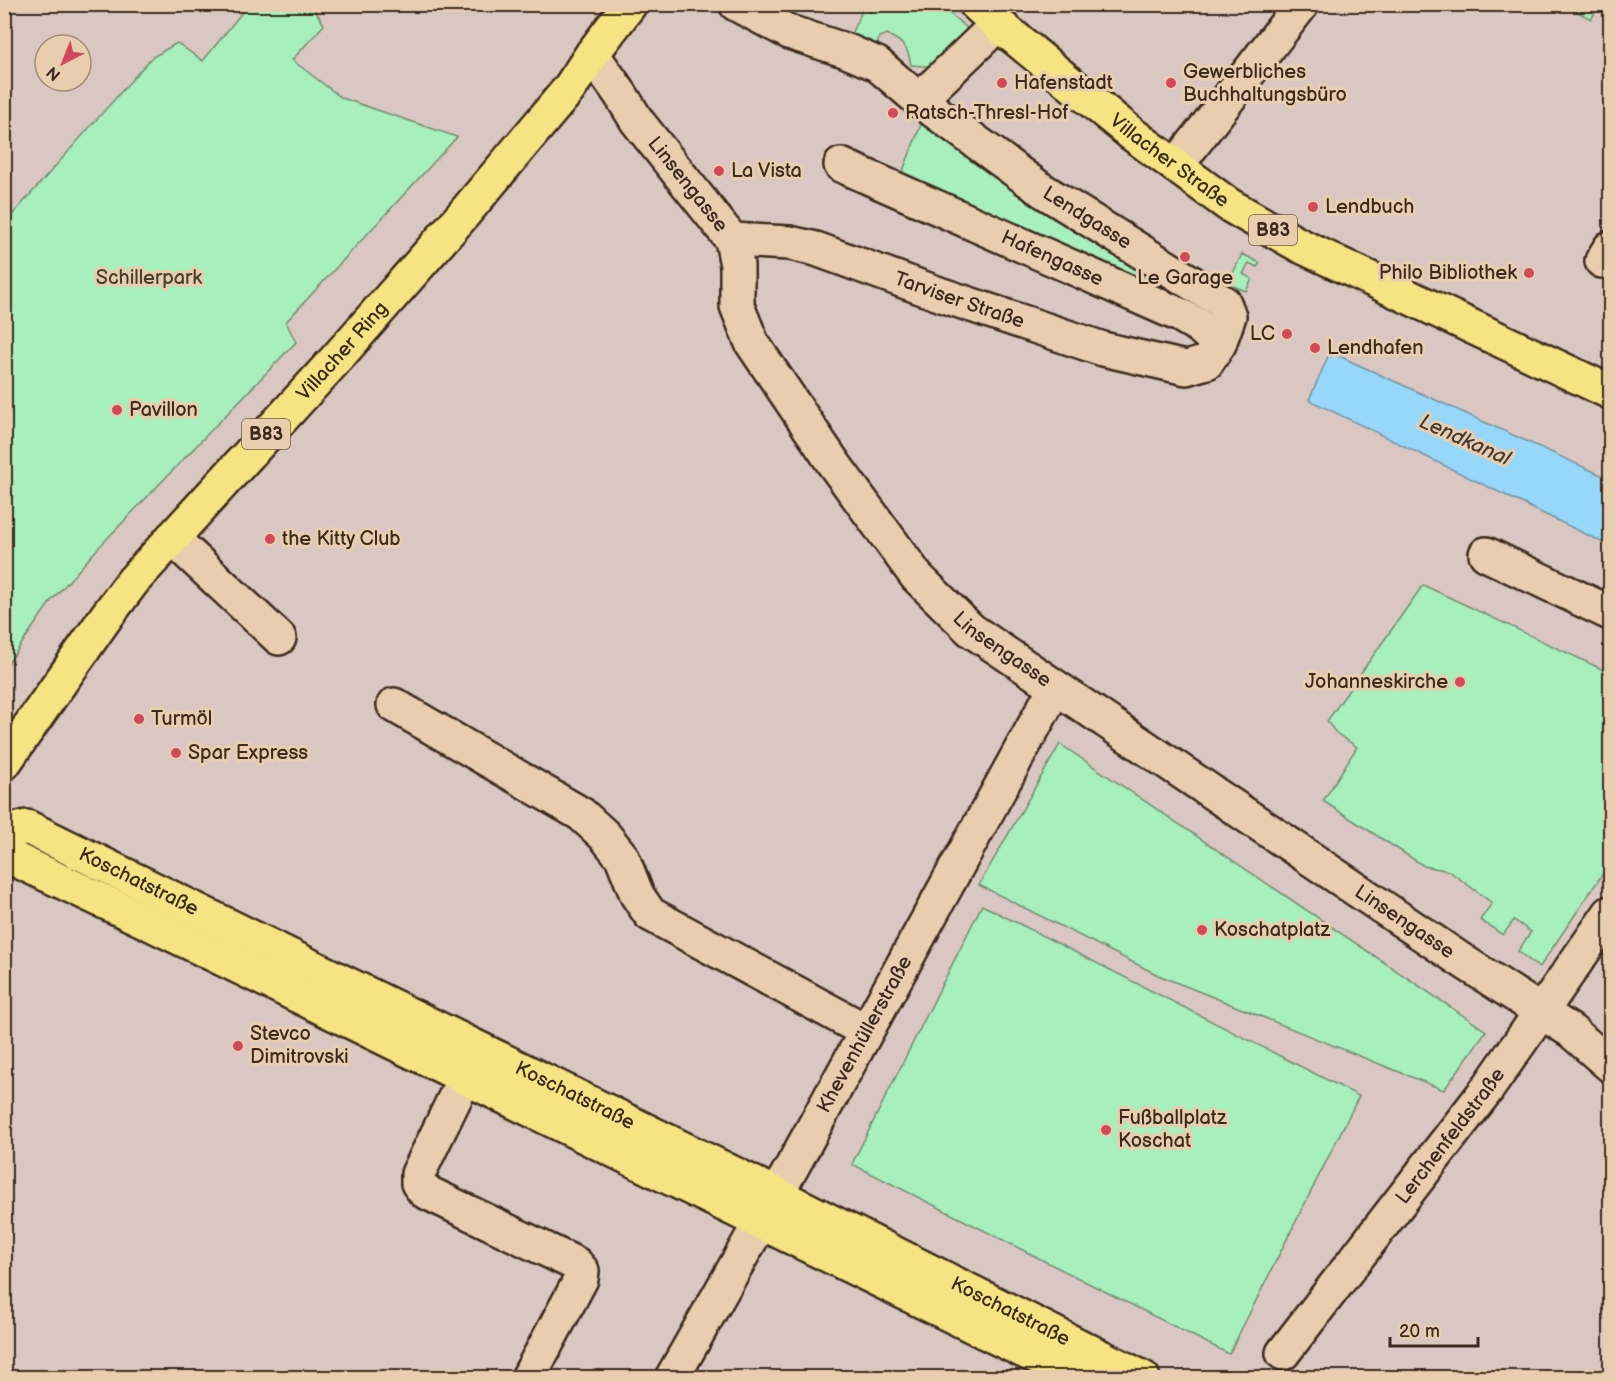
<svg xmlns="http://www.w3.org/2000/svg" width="1615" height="1382" font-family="'Balsamiq Sans',sans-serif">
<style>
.green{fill:#a7efbc;stroke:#718c6d;stroke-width:1.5}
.water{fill:#97d7f9;stroke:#7292a1;stroke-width:1.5}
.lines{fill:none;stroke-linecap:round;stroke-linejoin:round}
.minor-casing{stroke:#3b2a1e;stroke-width:38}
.major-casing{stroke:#3b2a1e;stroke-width:38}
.minor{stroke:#e8cdaf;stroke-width:33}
.major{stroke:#f6e381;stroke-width:33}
.poi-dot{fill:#d1495b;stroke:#e8cdaf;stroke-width:2}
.labels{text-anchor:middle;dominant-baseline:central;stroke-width:6;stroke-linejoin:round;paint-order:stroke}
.shield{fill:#e8cdaf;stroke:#6f5b4a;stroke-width:1.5}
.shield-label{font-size:18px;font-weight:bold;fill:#3b2a1e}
.poi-label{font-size:20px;fill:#3b2a1e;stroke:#e8cdaf;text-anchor:start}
.street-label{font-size:20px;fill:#3b2a1e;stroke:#e8cdaf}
.park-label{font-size:20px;fill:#463e2e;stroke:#e8cdaf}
.water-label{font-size:21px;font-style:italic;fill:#443b34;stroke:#e8cdaf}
</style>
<rect width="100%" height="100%" fill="#dac7c1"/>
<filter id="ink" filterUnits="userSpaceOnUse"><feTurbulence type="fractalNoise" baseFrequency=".0167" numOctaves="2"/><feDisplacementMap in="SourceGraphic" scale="12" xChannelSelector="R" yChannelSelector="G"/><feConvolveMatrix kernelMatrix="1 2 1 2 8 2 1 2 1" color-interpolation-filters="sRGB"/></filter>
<g filter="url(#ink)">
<g class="green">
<polygon points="248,5 312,5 324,25 292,60 342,98 457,137 286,322 296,342 100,546 51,601 5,668 5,223 151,58 177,43 203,61"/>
<path d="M874,5H939L967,28L953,47L937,67L911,65C908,46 903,43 887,34L879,37L876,53L849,38L863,9L870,12Z"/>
<polygon points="1565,5 1600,5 1591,19"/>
<polygon points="924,117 1203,304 1200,315 899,181"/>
<polygon points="1242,254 1260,263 1257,267 1249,263 1243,274 1252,279 1246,291 1228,284"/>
<polygon points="1423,585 1610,673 1610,863 1539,968 1518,951 1531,932 1514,920 1503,935 1480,920 1492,903 1449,871 1424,866 1323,801 1357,747 1336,733 1327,721"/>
<polygon points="1060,744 1486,1031 1444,1090 1158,975 979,885"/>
<polygon points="982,905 1359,1096 1229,1354 852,1164"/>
</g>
<polygon class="water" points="1330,352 1610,479 1610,546 1309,400"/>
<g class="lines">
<defs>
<g id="minor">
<path id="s1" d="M592,54L621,95L637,121L732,240L737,265V306L752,343L834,464L917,577L971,630L1461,960L1571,1031L1610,1065"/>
<polyline points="919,100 998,24"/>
<path id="s2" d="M841,165L1180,315L1199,326L1219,344"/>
<polyline points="1176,166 1302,4"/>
<path id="s3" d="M732,240L790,243L816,249L942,295L1103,349L1186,368L1207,362L1219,344L1229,316L1224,303L1042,190L919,100L877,64L847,51L789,32L736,4"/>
<polyline points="1602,261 1610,248"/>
<polyline points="172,538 279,638"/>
<polyline points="1486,554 1610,613"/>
<polyline points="394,705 581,814 605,836 622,857 637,895 650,914 866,1031"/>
<polyline points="465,1077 418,1174 418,1183 424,1191 576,1264 582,1271 581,1279 528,1378"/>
<path id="s4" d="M1283,1353L1488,1088L1610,913"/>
<path id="s5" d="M672,1378L792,1167L1055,688"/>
</g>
<g id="major">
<path id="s6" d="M976,4L998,24L1132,134L1229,205L1299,245L1610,392"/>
<path id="s7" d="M4,763L106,617L133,581L337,358L462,216L569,89L592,54L630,4"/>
<path id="s8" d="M4,833L27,827L802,1207L1143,1378"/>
<polyline points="4,845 12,858 141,919 1079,1378"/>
</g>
</defs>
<use href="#minor" class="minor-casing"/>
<use href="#major" class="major-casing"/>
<use href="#minor" class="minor"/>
<use href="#major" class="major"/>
</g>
</g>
<g class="poi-dot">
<circle cx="1002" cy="83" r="6"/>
<circle cx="1171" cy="83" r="6"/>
<circle cx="893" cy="113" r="6"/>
<circle cx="719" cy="171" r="6"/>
<circle cx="1313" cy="207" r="6"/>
<circle cx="1185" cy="257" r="6"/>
<circle cx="1529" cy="273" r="6"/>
<circle cx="1287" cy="334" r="6"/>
<circle cx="1315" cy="348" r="6"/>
<circle cx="117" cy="410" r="6"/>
<circle cx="270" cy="539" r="6"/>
<circle cx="1460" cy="682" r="6"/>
<circle cx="139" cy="719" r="6"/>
<circle cx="176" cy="753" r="6"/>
<circle cx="1202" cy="930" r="6"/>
<circle cx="238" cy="1046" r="6"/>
<circle cx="1106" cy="1130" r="6"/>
</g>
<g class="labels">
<g class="shield">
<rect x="1249" y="215" width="48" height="30" rx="4.5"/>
<rect x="242" y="419" width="48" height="30" rx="4.5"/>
</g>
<g class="shield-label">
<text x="1273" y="230">B83</text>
<text x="266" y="434">B83</text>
</g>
<g class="poi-label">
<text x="1183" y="72">Gewerbliches<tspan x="1183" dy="23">Buchhaltungsbüro</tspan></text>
<text x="1014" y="83">Hafenstadt</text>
<text x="905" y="113">Ratsch-Thresl-Hof</text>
<text x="731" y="171">La Vista</text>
<text x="1325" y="207">Lendbuch</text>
<text x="1517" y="273" text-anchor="end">Philo Bibliothek</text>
<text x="1185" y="278" text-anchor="middle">Le Garage</text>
<text x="1275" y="334" text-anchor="end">LC</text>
<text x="1327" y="348">Lendhafen</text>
<text x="129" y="410">Pavillon</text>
<text x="282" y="539">the Kitty Club</text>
<text x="1448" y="682" text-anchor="end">Johanneskirche</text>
<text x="151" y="719">Turmöl</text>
<text x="188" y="753">Spar Express</text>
<text x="1214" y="930">Koschatplatz</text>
<text x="250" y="1034">Stevco<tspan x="250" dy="23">Dimitrovski</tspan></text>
<text x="1118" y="1118">Fußballplatz<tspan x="1118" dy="23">Koschat</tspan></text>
</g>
<g class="street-label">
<text stroke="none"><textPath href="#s6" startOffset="249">Villacher Straße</textPath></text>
<text stroke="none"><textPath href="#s1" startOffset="162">Linsengasse</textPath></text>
<text transform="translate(1087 218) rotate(32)">Lendgasse</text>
<text stroke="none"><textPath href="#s2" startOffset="231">Hafengasse</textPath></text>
<text stroke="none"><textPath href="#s3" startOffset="237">Tarviser Straße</textPath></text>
<text stroke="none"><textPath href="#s7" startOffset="534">Villacher Ring</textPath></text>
<text stroke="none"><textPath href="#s1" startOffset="738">Linsengasse</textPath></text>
<text stroke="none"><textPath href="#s8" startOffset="148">Koschatstraße</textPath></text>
<text stroke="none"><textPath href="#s1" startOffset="1224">Linsengasse</textPath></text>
<text stroke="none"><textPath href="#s5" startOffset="394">Khevenhüllerstraße</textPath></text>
<text stroke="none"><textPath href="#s8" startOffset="634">Koschatstraße</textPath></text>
<text stroke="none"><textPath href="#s4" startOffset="274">Lerchenfeldstraße</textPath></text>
<text stroke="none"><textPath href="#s8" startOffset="1120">Koschatstraße</textPath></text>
</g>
<g class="park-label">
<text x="149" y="278">Schillerpark</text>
</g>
<g class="water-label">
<text transform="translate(1465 440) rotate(24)">Lendkanal</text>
</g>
</g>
<rect width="1615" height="1382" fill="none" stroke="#e8cdaf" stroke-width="24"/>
<rect x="12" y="12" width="1591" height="1358" fill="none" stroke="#3b2a1e" stroke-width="2" filter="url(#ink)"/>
<g transform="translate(63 63) rotate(222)"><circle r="28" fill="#e8cdaf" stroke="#a38c75" stroke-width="1.5"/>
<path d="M0-4.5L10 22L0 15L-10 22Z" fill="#d1495b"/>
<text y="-9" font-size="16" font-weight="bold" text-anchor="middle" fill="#3b2a1e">N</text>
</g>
<path d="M1390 1337v9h88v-9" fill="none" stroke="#3b2a1e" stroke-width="3"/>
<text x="1399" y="1337" font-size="18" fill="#3b2a1e" stroke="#e8cdaf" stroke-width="4.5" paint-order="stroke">20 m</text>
</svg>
